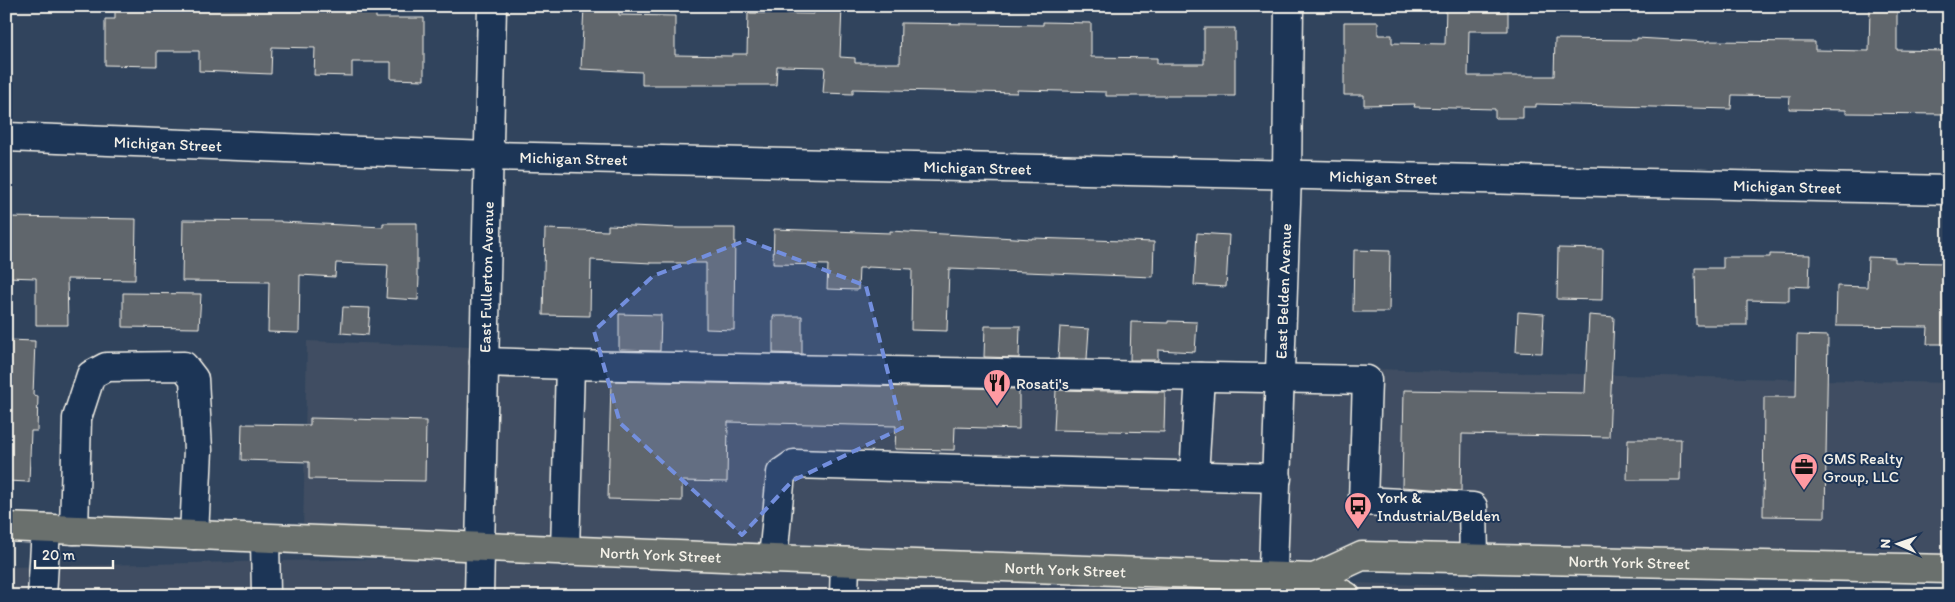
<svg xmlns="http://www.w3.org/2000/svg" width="1955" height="602" font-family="Itim,sans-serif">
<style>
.built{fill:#3f4e62}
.building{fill:#61666c;stroke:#f4f1e8}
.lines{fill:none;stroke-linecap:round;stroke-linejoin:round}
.minor-casing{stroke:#f4f1e8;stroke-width:31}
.major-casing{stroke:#f4f1e8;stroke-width:31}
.minor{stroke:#1d3557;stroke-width:28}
.major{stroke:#6a706d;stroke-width:28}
.marked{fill:#738fde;fill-opacity:0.2;stroke:#738fde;stroke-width:4;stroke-dasharray:10 6;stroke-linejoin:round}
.labels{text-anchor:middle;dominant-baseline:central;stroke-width:4;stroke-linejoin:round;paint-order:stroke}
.street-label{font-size:16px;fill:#f4f1e8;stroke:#1d3557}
.poi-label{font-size:16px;fill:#f4f1e8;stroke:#1d3557;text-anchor:start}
</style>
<rect width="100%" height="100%" fill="#31445d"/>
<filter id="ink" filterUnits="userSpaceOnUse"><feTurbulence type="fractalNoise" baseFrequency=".02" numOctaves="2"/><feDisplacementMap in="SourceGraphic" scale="10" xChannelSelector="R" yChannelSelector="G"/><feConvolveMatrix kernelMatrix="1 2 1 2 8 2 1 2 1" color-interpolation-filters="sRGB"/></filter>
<g filter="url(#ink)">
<g class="built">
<polygon points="307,341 473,347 472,539 303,532"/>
<polygon points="492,347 1274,368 1264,569 488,541"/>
<polygon points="1288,367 1949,383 1949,582 1284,570"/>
<polygon points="464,557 1802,596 6,596 6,567"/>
</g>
<g class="building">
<polygon points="115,6 376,8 376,18 424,18 424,80 391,79 391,62 352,62 352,76 314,75 315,48 272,47 271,74 199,71 199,51 157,51 157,66 105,65 105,19 115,19"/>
<polygon points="584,6 619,6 619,15 675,16 675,55 732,56 732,54 747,54 748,13 814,14 814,6 842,6 840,57 855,58 855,63 900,63 901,23 1043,25 1043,22 1091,23 1091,57 1157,58 1157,64 1204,64 1204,28 1235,28 1235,96 1106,96 1106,92 1017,90 1017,93 853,89 853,94 823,93 825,67 777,66 776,85 642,85 642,72 581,69"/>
<polygon points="1446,6 1508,7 1508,31 1469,31 1468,76 1554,76 1555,39 1637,40 1637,38 1707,42 1707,41 1815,42 1815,50 1869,51 1870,6 1897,6 1897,50 1947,51 1945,114 1846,113 1846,110 1789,109 1790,96 1732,95 1731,109 1536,104 1536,107 1523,107 1523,118 1495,118 1495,109 1414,107 1415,104 1364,105 1364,95 1344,95 1344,22 1378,22 1378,35 1392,35 1392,43 1445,44"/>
<polygon points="6,217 136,219 135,280 67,279 68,325 36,325 36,278 6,277"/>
<polygon points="183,220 281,221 281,222 383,227 383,223 417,223 417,276 419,277 418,300 386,298 388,265 336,263 335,277 300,275 299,333 268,332 269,282 182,281"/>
<polygon points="608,225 679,228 735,228 734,330 706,329 706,263 652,263 591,260 590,316 543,315 545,229 608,231"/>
<polygon points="774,229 890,233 890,231 1032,239 1032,238 1154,242 1153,277 949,269 947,331 911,330 912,269 867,267 867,268 859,268 858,290 827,289 828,265 773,264"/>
<polygon points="1197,233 1229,235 1226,287 1194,285"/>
<polygon points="1558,248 1603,249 1602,300 1557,299"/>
<polygon points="1354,250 1390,251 1389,312 1353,312"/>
<polygon points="1770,254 1810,255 1809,287 1789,286 1789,301 1747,300 1747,325 1696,325 1695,268 1723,268 1723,257 1770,257"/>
<polygon points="1868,257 1895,258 1895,262 1945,263 1945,271 1949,271 1949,344 1927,344 1928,327 1836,326 1837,286 1867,287"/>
<polygon points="123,293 201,294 199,328 123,327"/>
<polygon points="343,307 370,308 368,335 341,333"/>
<polygon points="1518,312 1544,314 1542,353 1516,352"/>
<polygon points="619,314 661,315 660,351 619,350"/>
<polygon points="1589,315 1614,317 1609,437 1462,434 1461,491 1402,487 1404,390 1585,393"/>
<polygon points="773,316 802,316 802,354 773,353"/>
<polygon points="1168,321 1197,322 1195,352 1158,350 1158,360 1130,360 1131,322 1168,323"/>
<polygon points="985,326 1020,326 1019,358 984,357"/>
<polygon points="1060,327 1089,329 1087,359 1058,359"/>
<polygon points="1797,335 1828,336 1825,517 1763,516 1764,397 1796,397"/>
<polygon points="8,340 35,341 33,395 38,396 37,431 31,431 29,482 6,481 6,346 8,346"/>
<polygon points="611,381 1019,389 1019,429 955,427 954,450 895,449 896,426 728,422 727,482 682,481 682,501 608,499"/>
<polygon points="1056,390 1165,392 1164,432 1054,430"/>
<polygon points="310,418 426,421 425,481 309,479 309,462 241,460 242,424 310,425"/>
<polygon points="1628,439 1681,439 1680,480 1627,480"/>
</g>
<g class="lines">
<defs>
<g id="minor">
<path id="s1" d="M6,137L488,156L1949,190"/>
<polyline points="484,362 570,365 1367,380 1363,501 1473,507 1474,559"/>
<polyline points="1194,475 1200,377"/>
<polyline points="74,530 77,418 91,375 106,367 184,366 194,379 198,450 194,535"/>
<polyline points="265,538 266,596"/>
<polyline points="565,551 570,365"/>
<polyline points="773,559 781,473 794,464 1277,478"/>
<polyline points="42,596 46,529"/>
<path id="s2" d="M479,596L492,6"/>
<polyline points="844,596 845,562"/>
<path id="s3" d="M1272,596L1287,175L1289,6"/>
</g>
<g id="major">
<path id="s4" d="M6,527L773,559L1314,578L1346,596"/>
<path id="s5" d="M1314,578L1362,556L1949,569"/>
</g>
</defs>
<use href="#minor" class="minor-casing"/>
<use href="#major" class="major-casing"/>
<use href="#minor" class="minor"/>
<use href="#major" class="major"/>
</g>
</g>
<path class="marked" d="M747,240L866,286L902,428L792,481L742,535L620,423L594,331L653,276Z"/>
<defs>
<symbol id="restaurant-pin" viewBox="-11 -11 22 30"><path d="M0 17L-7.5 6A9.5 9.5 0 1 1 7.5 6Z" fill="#ff9aa2" stroke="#1d3557"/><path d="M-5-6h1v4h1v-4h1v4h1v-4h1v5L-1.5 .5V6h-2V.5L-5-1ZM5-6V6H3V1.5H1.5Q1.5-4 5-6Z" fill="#111"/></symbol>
<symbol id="office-pin" viewBox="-11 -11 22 30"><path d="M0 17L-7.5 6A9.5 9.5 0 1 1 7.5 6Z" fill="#ff9aa2" stroke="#1d3557"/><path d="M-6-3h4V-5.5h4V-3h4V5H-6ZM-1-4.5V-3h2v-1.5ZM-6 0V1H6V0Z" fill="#111"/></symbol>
<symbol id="bus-pin" viewBox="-11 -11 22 30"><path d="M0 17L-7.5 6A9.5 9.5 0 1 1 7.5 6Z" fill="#ff9aa2" stroke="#1d3557"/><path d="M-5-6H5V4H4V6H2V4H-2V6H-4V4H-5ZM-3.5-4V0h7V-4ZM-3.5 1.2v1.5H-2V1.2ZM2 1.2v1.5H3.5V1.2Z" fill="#111"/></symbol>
</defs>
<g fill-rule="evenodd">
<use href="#restaurant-pin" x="981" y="367" width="32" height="43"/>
<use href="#office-pin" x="1788" y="451" width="32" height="43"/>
<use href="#bus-pin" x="1342" y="490" width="32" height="43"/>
</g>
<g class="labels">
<g class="street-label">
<text stroke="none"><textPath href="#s1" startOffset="162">Michigan Street</textPath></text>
<text stroke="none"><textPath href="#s1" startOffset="568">Michigan Street</textPath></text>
<text stroke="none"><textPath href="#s1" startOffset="972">Michigan Street</textPath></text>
<text stroke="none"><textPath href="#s1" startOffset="1378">Michigan Street</textPath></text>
<text stroke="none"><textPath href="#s1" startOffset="1782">Michigan Street</textPath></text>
<text stroke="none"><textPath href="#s2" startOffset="319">East Fullerton Avenue</textPath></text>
<text stroke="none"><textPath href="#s3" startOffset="305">East Belden Avenue</textPath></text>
<text stroke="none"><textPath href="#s4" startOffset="655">North York Street</textPath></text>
<text stroke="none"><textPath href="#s5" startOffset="320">North York Street</textPath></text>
<text stroke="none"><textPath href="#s4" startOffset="1060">North York Street</textPath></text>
</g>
<g class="poi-label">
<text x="1016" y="383">Rosati's</text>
<text x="1823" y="458">GMS Realty<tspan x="1823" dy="18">Group, LLC</tspan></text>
<text x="1377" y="497">York &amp;<tspan x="1377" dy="18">Industrial/Belden</tspan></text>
</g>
</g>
<rect width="1955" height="602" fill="none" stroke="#1d3557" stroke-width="25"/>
<rect x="12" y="12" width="1930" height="577" fill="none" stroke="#f4f1e8" stroke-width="2" filter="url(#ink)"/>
<g transform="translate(1898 544) rotate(272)" stroke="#1d3557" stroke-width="4" paint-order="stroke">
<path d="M0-4L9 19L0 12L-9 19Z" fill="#f4f1e8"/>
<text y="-8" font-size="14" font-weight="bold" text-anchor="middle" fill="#f4f1e8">N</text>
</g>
<path d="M35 560v8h78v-8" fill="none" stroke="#f4f1e8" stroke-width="2.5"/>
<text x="42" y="560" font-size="15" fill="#f4f1e8" stroke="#1d3557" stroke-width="4" paint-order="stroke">20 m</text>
</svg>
